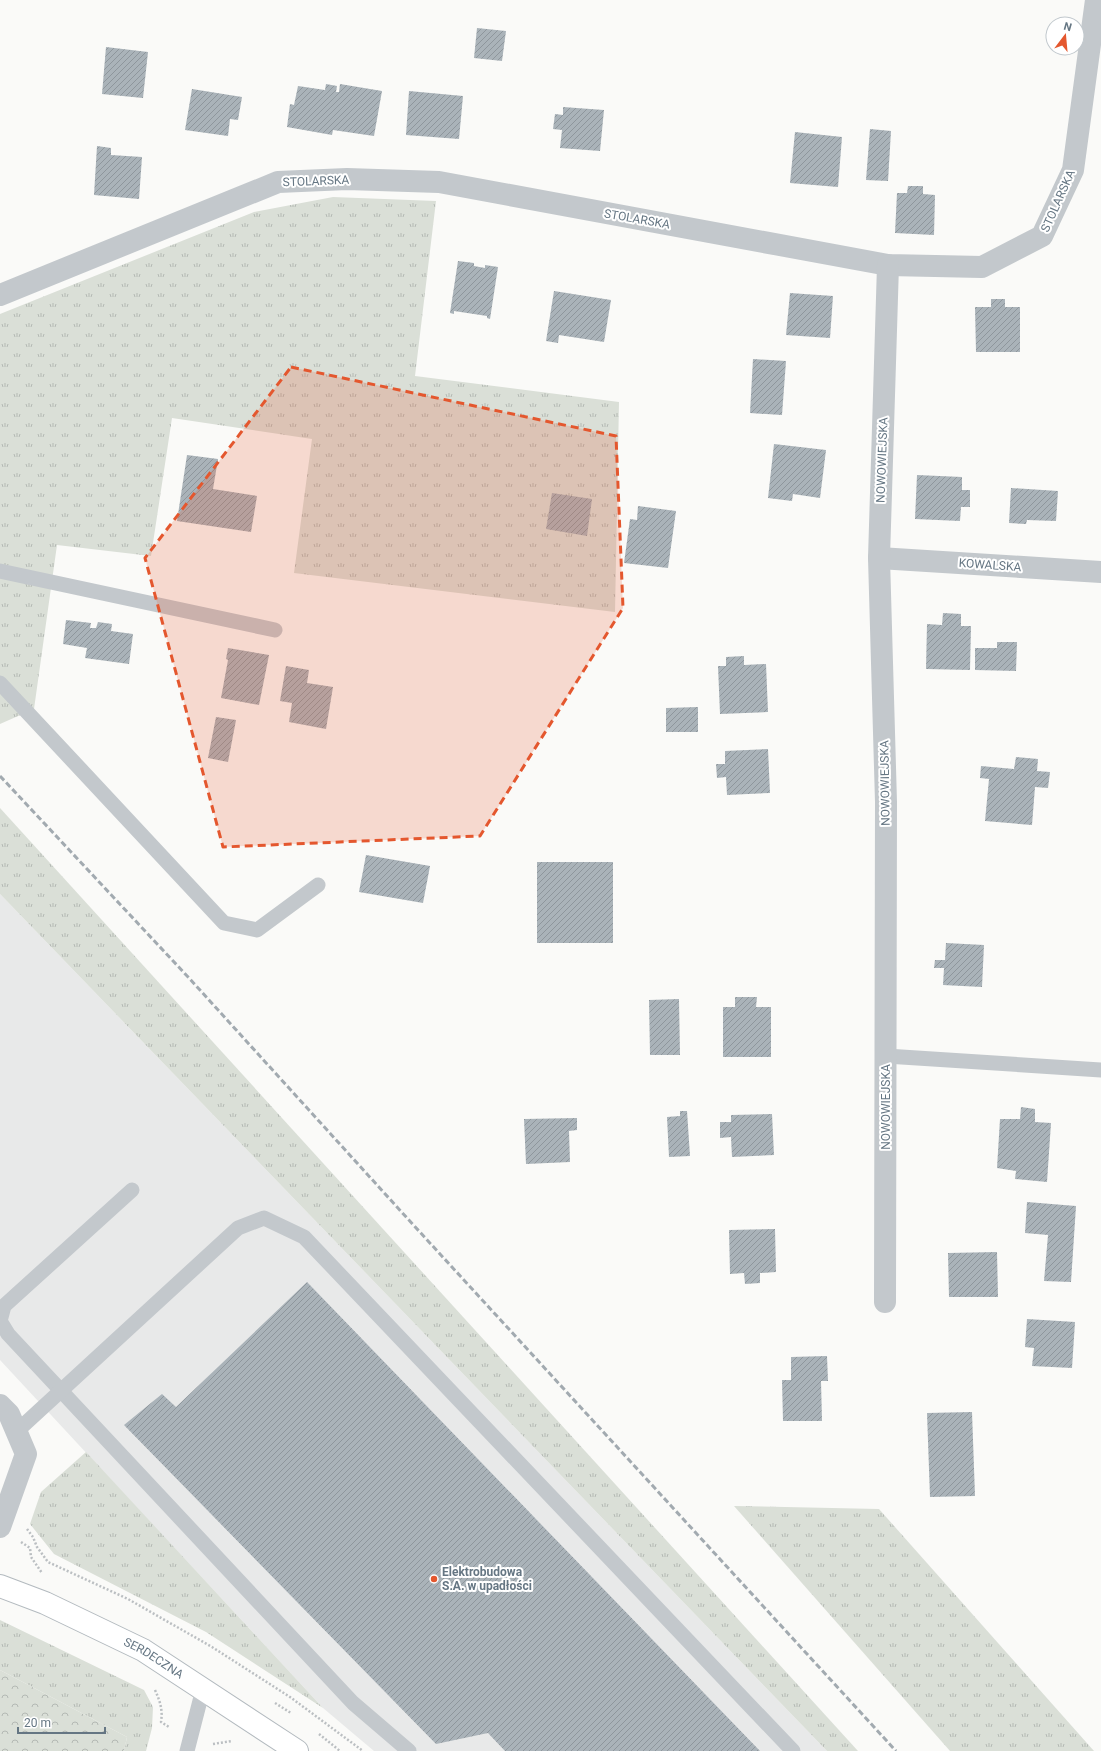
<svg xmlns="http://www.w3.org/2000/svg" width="1101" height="1751" font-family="Roboto,sans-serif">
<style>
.built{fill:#e8e9e9}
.grass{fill:url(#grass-tufts)}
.forest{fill:url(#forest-crowns)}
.building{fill:url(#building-hatch)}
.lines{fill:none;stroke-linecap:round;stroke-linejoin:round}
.secondary-casing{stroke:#b3babf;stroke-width:24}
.path{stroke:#bbbfc2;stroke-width:2.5;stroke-dasharray:2 2;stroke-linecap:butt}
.lane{stroke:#c3c8cc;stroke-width:15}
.street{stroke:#c3c8cc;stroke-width:22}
.secondary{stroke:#fff;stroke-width:22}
.rail{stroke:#a2aab0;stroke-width:3;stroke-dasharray:6 3;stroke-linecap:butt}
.marked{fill:#e4572e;fill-opacity:0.2;stroke:#e4572e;stroke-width:3;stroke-dasharray:8 5;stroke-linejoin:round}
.poi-dot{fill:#e4572e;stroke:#fff;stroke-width:1.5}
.labels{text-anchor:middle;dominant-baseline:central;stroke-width:4;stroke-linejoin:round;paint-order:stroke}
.street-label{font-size:12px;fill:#657683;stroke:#fff}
.poi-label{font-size:12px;font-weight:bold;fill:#657683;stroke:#fff;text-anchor:start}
</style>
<defs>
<pattern id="grass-tufts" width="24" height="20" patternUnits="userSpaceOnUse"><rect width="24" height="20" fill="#dadfd7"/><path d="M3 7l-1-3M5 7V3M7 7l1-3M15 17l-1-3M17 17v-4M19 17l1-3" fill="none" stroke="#b4b9b4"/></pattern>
<pattern id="forest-crowns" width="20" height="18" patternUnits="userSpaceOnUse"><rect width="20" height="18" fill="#dadfd7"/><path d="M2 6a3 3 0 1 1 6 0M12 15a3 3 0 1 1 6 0" fill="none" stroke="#b4b9b4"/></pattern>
<pattern id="building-hatch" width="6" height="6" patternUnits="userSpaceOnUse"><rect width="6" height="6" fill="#aab3b9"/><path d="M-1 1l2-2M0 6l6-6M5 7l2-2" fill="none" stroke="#8e969c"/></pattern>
</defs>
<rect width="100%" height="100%" fill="#fafaf8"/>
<polygon class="built" points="0,894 827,1751 374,1751 323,1708 0,1360"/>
<g class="grass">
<polygon points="333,197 436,201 415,376 619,402 615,612 294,573 312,439 172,418 151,556 57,545 34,709 0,724 0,314 254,212"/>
<polygon points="0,808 858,1751 827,1751 0,894"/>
<polygon points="86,1452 323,1708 206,1632 54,1554 30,1524 41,1492"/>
<polygon points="734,1506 879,1509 1094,1751 950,1751"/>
<polygon points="0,1620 144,1690 153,1707 152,1728 146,1751 124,1751 127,1737 0,1670"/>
</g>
<polygon class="forest" points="0,1670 127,1737 124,1751 0,1751"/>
<g class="building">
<polygon points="477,28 506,31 502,61 474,58"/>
<polygon points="106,47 148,52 143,98 102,94"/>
<polygon points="326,84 337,86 336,92 339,92 340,84 382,91 374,136 333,130 332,135 287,127 290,104 294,105 298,86 325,90"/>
<polygon points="192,89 242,97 238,120 230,119 228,136 185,130"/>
<polygon points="409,91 463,96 459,139 406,135"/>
<polygon points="563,107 604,110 600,151 560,148 562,130 553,129 555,114 563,115"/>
<polygon points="870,129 891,131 888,181 866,180"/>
<polygon points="795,132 842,137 838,187 790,183"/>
<polygon points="97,146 111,148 111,155 142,157 139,199 94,195"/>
<polygon points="908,186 923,186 923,194 935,195 934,235 895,233 897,193 907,193"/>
<polygon points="458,261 474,263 474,266 485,268 485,265 498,267 490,319 487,318 487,316 454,311 454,314 450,313"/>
<polygon points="554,291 611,300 604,342 559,335 558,343 546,341"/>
<polygon points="790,293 833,296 830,338 786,335"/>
<polygon points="991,299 1005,299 1005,307 1020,307 1020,352 976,352 975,307 991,307"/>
<polygon points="753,359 786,361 782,415 750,413"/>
<polygon points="774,444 826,450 820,498 793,494 792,501 768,498"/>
<polygon points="187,455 218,459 213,489 257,496 251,532 177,521"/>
<polygon points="917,475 962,477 962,490 970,490 970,507 961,507 960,521 915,519"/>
<polygon points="1011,488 1058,491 1056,521 1027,520 1026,524 1009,523"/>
<polygon points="552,493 592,499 587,536 546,529"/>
<polygon points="638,506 676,511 668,568 624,563 630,519 637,520"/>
<polygon points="943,613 961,614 961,626 971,626 970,670 926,669 927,624 942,625"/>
<polygon points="66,620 91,623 90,628 96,628 98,622 112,624 111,631 133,634 129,664 85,658 87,648 63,644"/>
<polygon points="997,642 1017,642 1016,671 975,670 975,648 997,648"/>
<polygon points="228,648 269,655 259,705 221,698 228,660 226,659"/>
<polygon points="744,656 744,665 766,664 768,712 720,714 718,666 726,666 726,657"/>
<polygon points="286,666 309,670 307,683 333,687 326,729 289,722 292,703 280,701"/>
<polygon points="698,707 698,732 666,732 666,708"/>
<polygon points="216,717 236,720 228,762 208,758"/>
<polygon points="768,749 770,793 727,795 726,777 717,778 716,764 725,764 725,751"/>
<polygon points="1016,757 1038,759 1037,771 1050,772 1048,788 1035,787 1032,825 985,821 989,779 980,778 981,766 1014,769"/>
<polygon points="366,855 430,866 423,903 359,892"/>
<rect x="537" y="862" width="76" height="81"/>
<polygon points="946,943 984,945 982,987 943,985 944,968 934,968 935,960 945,960"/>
<polygon points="735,997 757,997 756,1007 771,1007 771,1057 723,1057 723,1007 735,1007"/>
<polygon points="679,999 680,1055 650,1055 649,1000"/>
<polygon points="1021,1107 1035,1109 1035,1122 1051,1123 1047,1182 1015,1179 1016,1171 997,1168 1000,1119 1020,1119"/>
<polygon points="680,1111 687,1111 690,1156 669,1157 667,1117 680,1116"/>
<polygon points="772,1114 774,1155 732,1157 731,1137 720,1138 720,1122 731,1122 731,1115"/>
<polygon points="577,1118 577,1130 569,1131 570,1162 526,1164 524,1119"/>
<polygon points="1027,1202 1076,1206 1071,1282 1044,1281 1048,1235 1025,1233"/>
<polygon points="775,1229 776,1272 760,1273 760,1283 745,1284 744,1273 730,1274 729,1230"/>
<polygon points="997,1252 998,1297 949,1297 948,1253"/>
<polygon points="307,1282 760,1751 505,1751 488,1733 436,1744 124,1425 162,1394 176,1407"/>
<polygon points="1027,1319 1075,1322 1072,1368 1032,1366 1034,1348 1025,1347"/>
<polygon points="827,1356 828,1381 821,1381 822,1421 783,1421 782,1380 791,1380 791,1357"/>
<polygon points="972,1412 975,1496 930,1497 927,1413"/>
</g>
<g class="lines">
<defs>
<g id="secondary">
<path id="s1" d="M0,1586L45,1603L143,1650L297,1751"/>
</g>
</defs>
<use href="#secondary" class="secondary-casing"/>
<g class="path">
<polyline points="27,1529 33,1537 37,1547 48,1562 128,1599 212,1647 290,1697 363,1751"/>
<polyline points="21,1542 30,1548 31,1557 42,1573"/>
<path d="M155,1690C160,1701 163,1710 161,1722L169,1727"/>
<polyline points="275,1703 291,1713"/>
<polyline points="319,1734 340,1751"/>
<polyline points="213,1744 232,1741"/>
</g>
<g class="lane">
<polyline points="0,571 275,630"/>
<polyline points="0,683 224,923 257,930 318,885"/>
<polyline points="886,1056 1101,1070"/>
<polyline points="132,1190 4,1306 0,1321 8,1334 353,1703 409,1751"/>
<polyline points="16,1432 238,1228 264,1218 304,1237 793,1751"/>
<polyline points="187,1751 203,1689"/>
</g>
<g class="street">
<polyline points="0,295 278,182 347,179 439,182 888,265 982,267 1042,236 1073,170 1096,0"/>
<polyline points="879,558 1101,572"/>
<polyline points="885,1302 886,802 879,558 888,265"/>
<polyline points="0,1405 9,1414 26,1454 0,1527"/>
</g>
<use href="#secondary" class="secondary"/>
<polyline class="rail" points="0,776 189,978 407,1218 896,1751"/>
</g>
<path class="marked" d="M291,367L616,436L623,608L480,836L223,847L145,558Z"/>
<circle class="poi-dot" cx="434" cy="1579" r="4"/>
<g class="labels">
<g class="street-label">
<text transform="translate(316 181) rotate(-2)">STOLARSKA</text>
<text transform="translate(1058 201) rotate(-66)">STOLARSKA</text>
<text transform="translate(637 219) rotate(10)">STOLARSKA</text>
<text transform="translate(882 460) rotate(-88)">NOWOWIEJSKA</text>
<text transform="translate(990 565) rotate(4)">KOWALSKA</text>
<text transform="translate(885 783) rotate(-91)">NOWOWIEJSKA</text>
<text transform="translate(886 1107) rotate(-90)">NOWOWIEJSKA</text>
<text stroke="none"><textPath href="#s1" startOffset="170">SERDECZNA</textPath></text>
</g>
<g class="poi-label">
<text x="442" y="1572">Elektrobudowa<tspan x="442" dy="14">S.A. w upadłości</tspan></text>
</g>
</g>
<g transform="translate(1065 36) rotate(16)"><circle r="19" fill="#ffffff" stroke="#c1c8cd"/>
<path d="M0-3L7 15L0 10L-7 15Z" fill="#e4572e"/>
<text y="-6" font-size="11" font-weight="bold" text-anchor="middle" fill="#657683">N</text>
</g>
<path d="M18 1727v6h87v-6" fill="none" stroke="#657683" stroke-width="2"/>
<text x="24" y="1727" font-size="12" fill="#657683" stroke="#ffffff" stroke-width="3" paint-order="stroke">20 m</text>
</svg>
